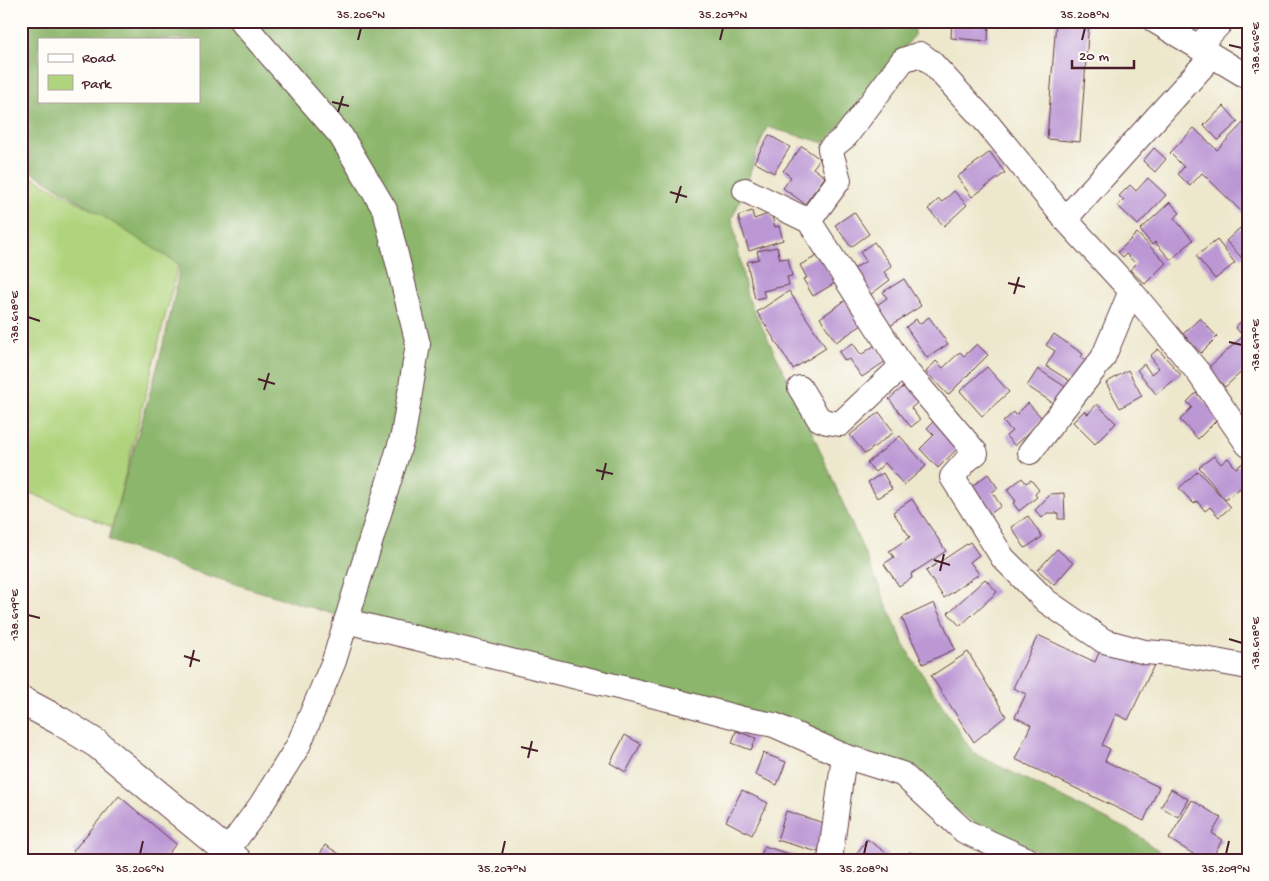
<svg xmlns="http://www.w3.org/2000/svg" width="1269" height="881" font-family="'Gochi Hand',sans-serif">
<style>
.green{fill:#b0d47d;stroke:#7d7a54}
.forest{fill:#8cb66c;stroke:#6b6a4c;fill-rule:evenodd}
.building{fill:#bb97d4}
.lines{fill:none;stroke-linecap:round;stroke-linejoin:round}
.minor-casing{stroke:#623d43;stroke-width:26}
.tertiary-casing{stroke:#623d43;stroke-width:30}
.minor{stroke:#fff;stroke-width:24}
.tertiary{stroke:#fff;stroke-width:28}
.ticks{fill:none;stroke:#4a1f2b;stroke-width:2}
.neatline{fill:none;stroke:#4a1f2b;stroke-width:2}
.ticks-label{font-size:12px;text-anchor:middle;fill:#4a1f2b}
</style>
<rect width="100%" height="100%" fill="#fdfcf7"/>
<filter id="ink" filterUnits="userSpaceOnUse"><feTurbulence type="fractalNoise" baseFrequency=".02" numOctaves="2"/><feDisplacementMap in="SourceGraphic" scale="10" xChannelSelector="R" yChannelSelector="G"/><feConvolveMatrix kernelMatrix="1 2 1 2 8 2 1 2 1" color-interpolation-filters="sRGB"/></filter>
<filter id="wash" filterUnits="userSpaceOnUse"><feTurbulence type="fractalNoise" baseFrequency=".0096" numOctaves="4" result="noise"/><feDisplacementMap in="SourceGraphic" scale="20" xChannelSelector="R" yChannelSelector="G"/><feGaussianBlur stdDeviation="1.12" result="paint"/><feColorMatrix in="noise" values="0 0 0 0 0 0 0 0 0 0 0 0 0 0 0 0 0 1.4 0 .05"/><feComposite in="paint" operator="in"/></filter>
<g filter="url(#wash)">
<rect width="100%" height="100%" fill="#ede7cc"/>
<polygon class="green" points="21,171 180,258 112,527 21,489"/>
<path class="forest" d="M21,21H914V36L825,143L767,127L756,154L745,190L732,218L747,296L803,411L906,649L973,753L1136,834L1170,860H1059L992,834L872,754L400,635L184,568L109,540C131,448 165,358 180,265L50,183L21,166ZM39,39H199V101H39Z"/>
<g id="blocks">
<g class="building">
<polygon points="952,21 989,21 988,41 951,38"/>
<polygon points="1056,21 1089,21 1080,142 1047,139"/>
<polygon points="1224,106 1238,122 1218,140 1204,125"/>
<polygon points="1248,118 1248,218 1202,173 1190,186 1178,174 1184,167 1170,153 1194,128 1217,150"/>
<polygon points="769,135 790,147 774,173 754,162"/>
<polygon points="802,146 820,159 813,168 825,177 805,204 783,188 791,177 783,171"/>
<polygon points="1154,148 1166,159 1155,172 1143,161"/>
<polygon points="990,152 1005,173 972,197 957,177"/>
<polygon points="1148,178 1166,195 1138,225 1118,206 1124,200 1119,196 1130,185 1136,191"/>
<polygon points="954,191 967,205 944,226 928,209 939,199 942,202"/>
<polygon points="1170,202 1180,213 1174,218 1193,240 1171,260 1155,242 1152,245 1140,230"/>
<polygon points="752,211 754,219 771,213 775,227 779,226 783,240 749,251 738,216"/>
<polygon points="854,212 869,234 851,247 835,225"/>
<polygon points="1240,228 1248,236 1248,253 1242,258 1226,241"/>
<polygon points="1137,233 1166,263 1145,284 1130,270 1136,264 1126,254 1123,257 1118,252"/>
<polygon points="1217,240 1235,263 1215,279 1196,256"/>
<polygon points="874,242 892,266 884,272 890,280 870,295 852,270 866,261 860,252"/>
<polygon points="777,247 780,259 788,258 792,276 787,277 789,285 763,291 765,297 755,299 747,262 759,259 757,251"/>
<polygon points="819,255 835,283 813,296 803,279 807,278 800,265"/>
<polygon points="904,279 921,306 890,326 877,305 887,298 883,292"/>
<polygon points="789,291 826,348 793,369 757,312"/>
<polygon points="846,300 862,325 836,342 820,318"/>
<polygon points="1248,315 1248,366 1225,387 1208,368 1243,336 1235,327"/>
<polygon points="929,317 948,344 927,358 906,327 916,319 919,324"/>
<polygon points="1200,318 1217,337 1201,353 1183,334"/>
<polygon points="1054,334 1083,354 1081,357 1087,361 1073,383 1046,366 1055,351 1046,345"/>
<polygon points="853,343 861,355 875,345 886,361 862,377 849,359 845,361 839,352"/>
<polygon points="977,344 988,355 948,395 926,372 936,361 943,368 960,352 964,356"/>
<polygon points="1158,349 1181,375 1156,394 1137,370 1144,364 1151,374 1159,368 1150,356"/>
<polygon points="987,367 1009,392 982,416 960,391"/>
<polygon points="1038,369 1067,388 1056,405 1027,386"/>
<polygon points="1128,370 1142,396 1120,408 1106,383"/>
<polygon points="909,382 922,399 911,408 920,420 911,427 889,399"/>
<polygon points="1196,393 1220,417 1198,439 1180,420 1192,407 1187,402"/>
<polygon points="1028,403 1043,419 1015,446 1006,436 1012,431 1003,422 1014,412 1016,415"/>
<polygon points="1097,404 1116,423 1095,444 1073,422 1084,411 1088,414"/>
<polygon points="879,412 894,432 865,454 850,435"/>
<polygon points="935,420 960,446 938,468 920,449 934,435 927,428"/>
<polygon points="900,436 926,466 904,485 885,463 875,472 867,463"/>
<polygon points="1214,456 1221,464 1228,458 1236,468 1243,463 1248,469 1248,482 1225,500 1199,467"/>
<polygon points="1198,471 1231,507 1219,517 1210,507 1205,511 1197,501 1194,504 1179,488"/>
<polygon points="883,473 892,489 877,498 868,482"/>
<polygon points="988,474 998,488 992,492 1001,506 990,514 971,487"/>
<polygon points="1022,478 1026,483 1031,480 1039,490 1035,494 1037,497 1019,511 1013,503 1016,501 1007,490"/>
<polygon points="1064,493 1065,519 1058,519 1058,513 1047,513 1042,518 1035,510 1051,494"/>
<polygon points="912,499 946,551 911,574 912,578 899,586 884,564 894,557 889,551 910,537 893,512"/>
<polygon points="1028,516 1042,537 1025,548 1011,527"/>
<polygon points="970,542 979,555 970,562 979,574 944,598 926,571"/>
<polygon points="1057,549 1073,563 1054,585 1038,570"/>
<polygon points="985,579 997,592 960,626 948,613"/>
<polygon points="934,603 955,649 923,664 902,618"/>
<polygon points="1038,635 1095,662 1101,648 1124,659 1127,652 1154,665 1128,720 1116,714 1102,745 1110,749 1105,761 1159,787 1144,821 1015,759 1031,725 1015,717 1026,694 1013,688"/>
<polygon points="968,652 1006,716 974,742 931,676"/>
<polygon points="736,731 756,738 751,750 732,743"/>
<polygon points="625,735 641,744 626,772 610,763"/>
<polygon points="763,753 786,762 777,785 755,775"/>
<polygon points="1171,789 1188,799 1178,817 1161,807"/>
<polygon points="742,790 768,803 752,835 726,821"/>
<polygon points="119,796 176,844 163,860 83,860 73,851"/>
<polygon points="1192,800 1221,818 1212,833 1222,840 1211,860 1203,860 1169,839"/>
<polygon points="786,811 827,824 818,852 777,840"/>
<polygon points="21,814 28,819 21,828"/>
<polygon points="867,839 889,855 885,860 852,860"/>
<polygon points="325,845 341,855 338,860 317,860"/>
<polygon points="764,846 805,859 805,860 760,860"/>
<polygon points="909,852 922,860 905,860"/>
</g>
</g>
</g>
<g filter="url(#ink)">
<use href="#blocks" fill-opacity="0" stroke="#623d43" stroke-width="1"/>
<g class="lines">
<defs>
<g id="minor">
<polyline points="1155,21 1248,77"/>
<polyline points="1198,47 1222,21"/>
<polyline points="745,190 809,221 839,180 830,149 846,136 903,60 920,54 931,62 988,124 1065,219 1131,291 1198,372 1248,445"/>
<polyline points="1065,219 1212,56"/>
<polyline points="809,221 902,366 976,453 967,460 952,477 1003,558 1046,601 1104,641 1145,652 1183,655 1248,667"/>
<polyline points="800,388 819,419 827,422 840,424 902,366"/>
<polyline points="1030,452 1103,358 1131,291"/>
<polyline points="346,621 672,700 743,719 774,725 844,756 830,860"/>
<polyline points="844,756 902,774 964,831 1028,860"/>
<polyline points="227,851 261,805 298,746 334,661 403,435 418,344 385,210 341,136 241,21"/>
</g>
<polyline id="tertiary" points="21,700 60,721 97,744 237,860"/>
</defs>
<use href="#minor" class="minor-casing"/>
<use href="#tertiary" class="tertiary-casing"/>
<use href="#minor" class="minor"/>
<use href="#tertiary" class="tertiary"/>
</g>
</g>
<path class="ticks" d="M358,40L361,28M720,40L723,28M1082,40L1085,28M1229,45L1242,48M332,102L349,106M338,112L343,96M670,192L687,197M676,203L681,186M1008,283L1025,287M1014,294L1019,277M28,317L40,321M1229,342L1242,345M258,379L275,384M264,390L269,373M596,470L613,474M602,480L606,463M934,560L950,565M940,571L944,554M28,615L40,618M1229,639L1242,643M184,656L200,661M190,667L194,650M521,747L538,751M528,758L532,741M140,854L143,841M502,854L505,841M864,854L867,841M1226,854L1229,841"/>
<rect width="1269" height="881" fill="none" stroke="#fdfcf7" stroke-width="55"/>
<rect x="38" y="38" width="162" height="65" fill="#fdfcf7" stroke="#b5a4a5"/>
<rect x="48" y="54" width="25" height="8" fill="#ffffff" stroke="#b5a4a5"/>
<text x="82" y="62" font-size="15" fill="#4a1f2b">Road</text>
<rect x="48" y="75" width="25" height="15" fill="#b0d47d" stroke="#b5a4a5"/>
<text x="82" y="88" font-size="15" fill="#4a1f2b">Park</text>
<path d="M1072 60v8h62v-8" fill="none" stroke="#4a1f2b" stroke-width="2.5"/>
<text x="1079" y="60" font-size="15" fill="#4a1f2b" stroke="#fdfcf7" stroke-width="4" paint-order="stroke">20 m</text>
<rect x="28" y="28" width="1214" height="826" class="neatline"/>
<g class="ticks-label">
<text x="361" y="18">35.206°N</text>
<text x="723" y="18">35.207°N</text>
<text x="1085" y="18">35.208°N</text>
<text transform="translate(1255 48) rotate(-90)" y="4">138.616°E</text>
<text transform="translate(14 317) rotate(-90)" y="4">138.618°E</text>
<text transform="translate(1255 345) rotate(-90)" y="4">138.617°E</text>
<text transform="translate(14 615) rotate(-90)" y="4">138.619°E</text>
<text transform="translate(1255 643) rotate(-90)" y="4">138.618°E</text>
<text x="140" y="872">35.206°N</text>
<text x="502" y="872">35.207°N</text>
<text x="864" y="872">35.208°N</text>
<text x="1226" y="872">35.209°N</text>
</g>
</svg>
